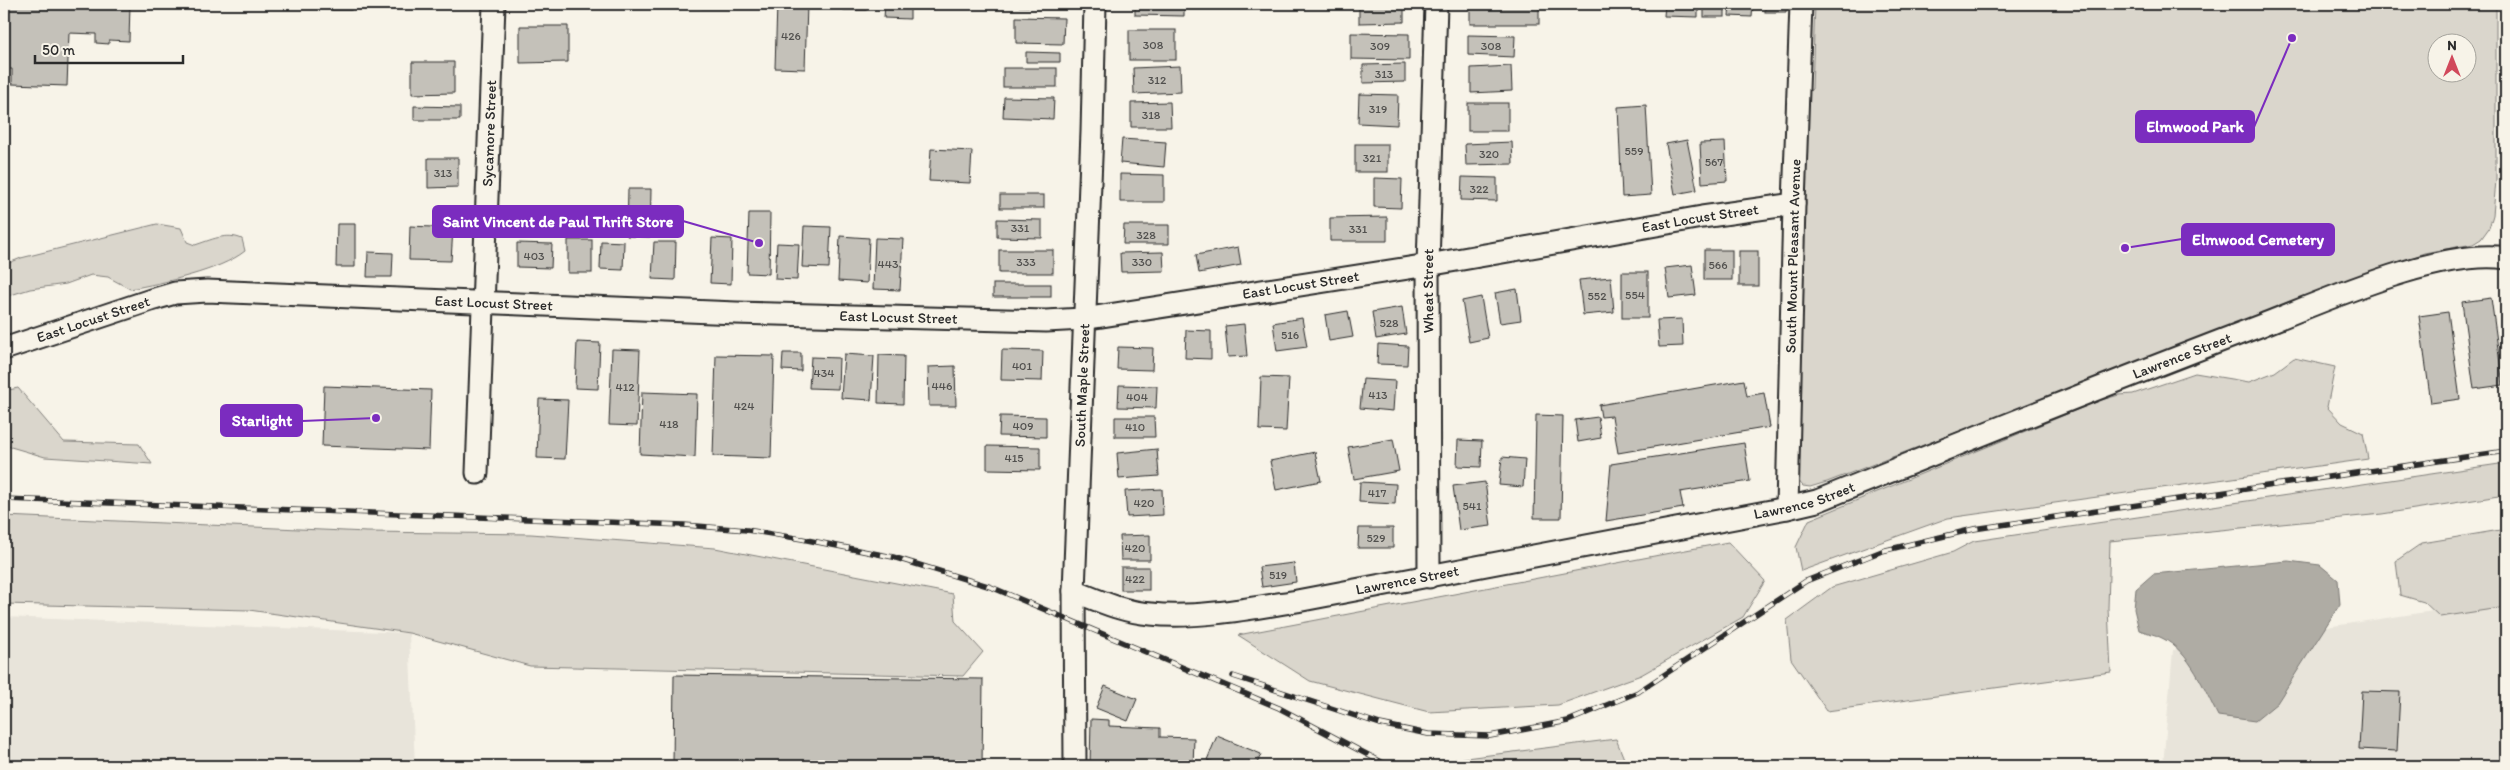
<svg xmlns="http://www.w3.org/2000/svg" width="2510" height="770" font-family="Itim,sans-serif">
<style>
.built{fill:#e8e4da}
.green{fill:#dad6cc;stroke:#82807c;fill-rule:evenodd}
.water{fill:#afaca4;stroke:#7a7874}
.building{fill:#c4c1b9;stroke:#2b2b2b}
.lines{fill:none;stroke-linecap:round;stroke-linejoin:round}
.minor-casing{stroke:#2b2b2b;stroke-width:25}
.minor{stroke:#f7f3e8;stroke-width:21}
.rail-casing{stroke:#2b2b2b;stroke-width:5.5}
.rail{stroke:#f7f3e8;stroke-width:4;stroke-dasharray:11;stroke-linecap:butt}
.labels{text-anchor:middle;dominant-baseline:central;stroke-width:4;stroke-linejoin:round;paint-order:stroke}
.number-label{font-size:12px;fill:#51504e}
.street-label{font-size:15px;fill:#2b2b2b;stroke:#f7f3e8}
.leader{fill:none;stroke:#7b2cbf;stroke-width:2}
.callout-dot{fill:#7b2cbf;stroke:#f7f3e8;stroke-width:2}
.callout{fill:#7b2cbf;stroke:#7b2cbf;stroke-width:2}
.callout-label{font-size:16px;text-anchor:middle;font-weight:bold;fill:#fff}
</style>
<rect width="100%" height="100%" fill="#f7f3e8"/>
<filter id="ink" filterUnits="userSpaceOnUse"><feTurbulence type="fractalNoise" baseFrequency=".02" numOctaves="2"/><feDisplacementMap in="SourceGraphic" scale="10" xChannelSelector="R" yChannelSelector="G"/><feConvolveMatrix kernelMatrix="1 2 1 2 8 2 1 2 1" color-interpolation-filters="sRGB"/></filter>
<g filter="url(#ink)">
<g class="built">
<polygon points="2506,600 2506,766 2163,766 2173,650"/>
<polygon points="4,617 409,633 415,766 4,766"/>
</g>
<g class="green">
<path d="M1815,4H2496V180L2493,215L2489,228L2481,239L2473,244L2424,253L1827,482L1810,487L1803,486L1795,477L1807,93L1812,89ZM2438,42H2468V72H2438Z"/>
<path d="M157,224L181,228L187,242L195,245C211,240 226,232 242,239L245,251C220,271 162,283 130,289L108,277L91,275L66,284L30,289L4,297V265L21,258Z"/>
<polygon points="2294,358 2335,367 2327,407 2342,423 2363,433 2368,459 1948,518 1801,571 1796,547 1809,520 2101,400 2119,395 2133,394 2195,373 2249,382 2275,372"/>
<polygon points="18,388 64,442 139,444 152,464 45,457 4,445 4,391"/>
<polygon points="2506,463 2506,495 2382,514 2110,541 2108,608 2111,672 1827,711 1791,659 1787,620 1832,587 1953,552 1974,541"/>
<polygon points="4,516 367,532 531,534 715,548 953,594 955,621 983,652 963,676 530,666 409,633 249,610 4,604"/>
<polygon points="2506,529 2506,607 2440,617 2424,602 2400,595 2396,561 2422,543"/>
<polygon points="1728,542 1765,581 1743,617 1641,675 1558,705 1429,712 1310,681 1238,635"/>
<polygon points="1616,739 1627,766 1440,766 1434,762"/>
</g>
<path class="water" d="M2288,561L2320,565L2338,580L2340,604L2277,703L2255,721L2218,716C2205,691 2190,651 2162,638C2155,634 2147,633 2139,630L2134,609L2136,589L2153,574Z"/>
<g class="building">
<polygon points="4,4 130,4 129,41 109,40 109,44 96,43 96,34 69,33 67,86 12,84 12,69 4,69"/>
<rect x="332" y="4" width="19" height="6"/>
<rect x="702" y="4" width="25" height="4"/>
<polygon points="777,4 807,4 805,69 775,68"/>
<rect x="844" y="4" width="22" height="6"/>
<polygon points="885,4 910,4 910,19 884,18"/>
<polygon points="1019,4 1063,4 1063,7 1019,6"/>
<polygon points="1135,4 1184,4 1184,16 1135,15"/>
<polygon points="1359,4 1404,4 1404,22 1359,23"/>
<rect x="1470" y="4" width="69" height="20"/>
<rect x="1618" y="4" width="26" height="2"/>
<polygon points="1665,4 1698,4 1698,17 1664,16"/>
<rect x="1704" y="4" width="21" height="13"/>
<polygon points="1730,4 1753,4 1752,17 1729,16"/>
<rect x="1765" y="4" width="21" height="8"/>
<polygon points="1016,17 1064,18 1063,44 1016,43"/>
<polygon points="520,26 568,26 568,62 520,63"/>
<rect x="1129" y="30" width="47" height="30"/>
<polygon points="1351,33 1409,34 1409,60 1351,59"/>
<polygon points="1468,35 1515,36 1514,57 1468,55"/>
<polygon points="1026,52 1060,53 1060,62 1026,62"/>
<polygon points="412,62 454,62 454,93 412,94"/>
<polygon points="1405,64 1405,82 1363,83 1363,65"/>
<polygon points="1180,66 1181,92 1134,94 1133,68"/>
<polygon points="1511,66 1512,91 1471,93 1471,68"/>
<rect x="1003" y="68" width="54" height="19"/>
<polygon points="1359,94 1398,95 1397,125 1358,123"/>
<polygon points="1004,97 1054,98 1053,119 1003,117"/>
<polygon points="1170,102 1171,127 1131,127 1131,103"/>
<rect x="1468" y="103" width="40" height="28"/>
<polygon points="1646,105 1651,195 1622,197 1618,107"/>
<polygon points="414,106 460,107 460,120 414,120"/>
<polygon points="1122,139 1166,142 1164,167 1120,163"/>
<polygon points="1687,140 1697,190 1675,194 1666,144"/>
<polygon points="1512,142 1513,164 1466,165 1465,144"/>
<polygon points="1725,142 1727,181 1702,183 1700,143"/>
<rect x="1355" y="144" width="33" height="28"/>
<polygon points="931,149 972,151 970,183 929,181"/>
<polygon points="428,158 458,158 458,187 428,188"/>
<polygon points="1120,174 1164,175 1164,202 1120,202"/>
<polygon points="1462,177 1497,178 1497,201 1461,200"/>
<polygon points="1374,178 1402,179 1401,208 1374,207"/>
<polygon points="628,189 651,189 650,237 627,236"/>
<rect x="1000" y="195" width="44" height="13"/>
<polygon points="749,213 770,213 769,274 747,273"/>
<polygon points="1387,217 1387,241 1330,241 1330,218"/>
<polygon points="997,219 1042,220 1042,238 997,237"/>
<polygon points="337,224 355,224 355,267 336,267"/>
<polygon points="1124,225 1169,225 1169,244 1123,244"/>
<polygon points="410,226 453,228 451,261 409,260"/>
<polygon points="804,226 831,227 829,268 802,267"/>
<polygon points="840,236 869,238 867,283 838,281"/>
<polygon points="712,238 732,239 731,284 710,283"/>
<polygon points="875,238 903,239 900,290 873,289"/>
<rect x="568" y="240" width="24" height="33"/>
<polygon points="601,241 624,242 623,270 600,269"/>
<polygon points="654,242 676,242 675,280 652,279"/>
<polygon points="517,243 552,244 551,268 517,267"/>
<polygon points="777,243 799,244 797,280 775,279"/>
<polygon points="1238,247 1241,265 1199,273 1196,255"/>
<rect x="999" y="250" width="54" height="23"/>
<rect x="1704" y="250" width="28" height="30"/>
<rect x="1739" y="251" width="19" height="35"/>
<polygon points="368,252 393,253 392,277 367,277"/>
<polygon points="1163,252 1164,271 1121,272 1120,253"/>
<polygon points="1692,265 1696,295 1669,298 1665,268"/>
<rect x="1622" y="272" width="26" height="46"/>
<polygon points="1611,277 1614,312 1583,315 1579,280"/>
<rect x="993" y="284" width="58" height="13"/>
<polygon points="1517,289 1521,320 1500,323 1495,293"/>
<polygon points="1481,297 1488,338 1469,342 1462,301"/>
<polygon points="2491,298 2503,385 2474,389 2462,302"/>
<polygon points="1402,307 1406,334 1376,339 1372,312"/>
<polygon points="1348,311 1353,337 1329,341 1325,315"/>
<polygon points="2448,312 2460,399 2431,403 2419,316"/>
<polygon points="1302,318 1307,347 1277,351 1273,323"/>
<polygon points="1682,319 1683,346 1659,347 1657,320"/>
<polygon points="1244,324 1247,356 1228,357 1225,326"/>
<polygon points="1186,330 1211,331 1211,359 1185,358"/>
<polygon points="577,342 600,343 598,389 575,388"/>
<polygon points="1378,344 1408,346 1407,365 1377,364"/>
<polygon points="1118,347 1153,348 1152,370 1117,369"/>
<polygon points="612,349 640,350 637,426 609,425"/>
<polygon points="1002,350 1043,351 1042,381 1001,380"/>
<polygon points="783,353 801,353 801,371 782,370"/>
<polygon points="844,354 874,356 871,400 841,398"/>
<polygon points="716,355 774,356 771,458 713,456"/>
<polygon points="879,355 904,356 903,404 878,403"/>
<polygon points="811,357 839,358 838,389 809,388"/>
<polygon points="955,366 956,406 929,406 928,367"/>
<polygon points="1261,377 1289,378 1286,431 1259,430"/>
<polygon points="1363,379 1395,381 1393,411 1360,408"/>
<polygon points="1744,380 1747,396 1764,393 1770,427 1618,453 1612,416 1601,417 1599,405"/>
<polygon points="1119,385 1157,386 1156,408 1118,407"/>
<polygon points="324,386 431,390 429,450 322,446"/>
<polygon points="642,392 697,394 695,457 640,454"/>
<polygon points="539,399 568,400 565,459 537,458"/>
<polygon points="1536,415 1563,416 1561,518 1534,518"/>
<polygon points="1000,416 1046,417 1046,437 999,436"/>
<polygon points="1115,417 1154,417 1155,437 1115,437"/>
<polygon points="1598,417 1601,438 1578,442 1575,420"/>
<polygon points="1393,439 1399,471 1354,479 1348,447"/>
<polygon points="1458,440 1482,441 1481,467 1457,466"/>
<polygon points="1744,443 1750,481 1680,492 1683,508 1606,521 1611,464"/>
<polygon points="987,446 1040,447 1040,470 987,469"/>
<polygon points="1157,449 1159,476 1119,479 1117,453"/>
<polygon points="1315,452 1321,481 1276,490 1270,461"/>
<polygon points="1502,457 1525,459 1523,487 1499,485"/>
<polygon points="1360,482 1396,484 1395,504 1359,502"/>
<polygon points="1485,482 1491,526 1459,530 1453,486"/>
<polygon points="1162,489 1163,515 1127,517 1125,491"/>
<polygon points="1359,528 1393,528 1393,548 1358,548"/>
<polygon points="1150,535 1150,560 1121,560 1120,536"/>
<polygon points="1294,563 1296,582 1262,587 1259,567"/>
<rect x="1121" y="567" width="28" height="23"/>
<polygon points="674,675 983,679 982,766 673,766"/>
<polygon points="1105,686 1137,699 1128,721 1096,708"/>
<polygon points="2362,691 2400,692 2397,751 2359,749"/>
<polygon points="1091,719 1109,720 1109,726 1160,728 1160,737 1194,738 1193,766 1090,766"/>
<polygon points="1217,736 1261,754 1256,766 1223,766 1207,760"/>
<polygon points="1279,762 1289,766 1277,766"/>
</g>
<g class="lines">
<defs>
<g id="minor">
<path id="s1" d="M4,349L151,300L175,293L207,291L736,313L1046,321L1083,319L1428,265L1702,217L1794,204"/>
<path id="s2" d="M477,473L494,4"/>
<path id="s3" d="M1787,508L1794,204L1801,4"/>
<path id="s4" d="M1429,577L1428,265L1436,4"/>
<path id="s5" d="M1074,591C1099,601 1123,612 1151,614C1195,619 1253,608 1297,601L1787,508L1817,501C1963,442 2109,383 2257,327C2322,302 2439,248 2506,258"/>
<path id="s6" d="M1075,766L1074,591L1092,132L1095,4"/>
</g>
</defs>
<use href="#minor" class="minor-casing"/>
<use href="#minor" class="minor"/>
<defs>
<g id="rail">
<polyline points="4,499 684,525 747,530 802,539 893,557 991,587 1279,708 1389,766"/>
<polyline points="1233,676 1380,724 1428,734 1490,736 1568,721 1638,692 1806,581 1882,551 1974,529 2506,451"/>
</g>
</defs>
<use href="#rail" class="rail-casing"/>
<use href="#rail" class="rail"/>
</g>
</g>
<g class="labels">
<g class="number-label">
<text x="791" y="36">426</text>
<text x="1153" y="45">308</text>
<text x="1380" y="46">309</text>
<text x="1491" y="46">308</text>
<text x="1384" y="74">313</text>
<text x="1157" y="80">312</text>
<text x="1378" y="109">319</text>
<text x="1151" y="115">318</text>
<text x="1634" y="151">559</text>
<text x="1489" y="154">320</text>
<text x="1372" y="158">321</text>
<text x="1714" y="162">567</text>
<text x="443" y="173">313</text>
<text x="1479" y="189">322</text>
<text x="1020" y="228">331</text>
<text x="1358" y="229">331</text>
<text x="1146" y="235">328</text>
<text x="534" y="256">403</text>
<text x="1026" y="262">333</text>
<text x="1142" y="262">330</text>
<text x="888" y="264">443</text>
<text x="1718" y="265">566</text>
<text x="1635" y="295">554</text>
<text x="1597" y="296">552</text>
<text x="1389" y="323">528</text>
<text x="1290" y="335">516</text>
<text x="1022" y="366">401</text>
<text x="824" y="373">434</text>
<text x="942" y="386">446</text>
<text x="625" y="387">412</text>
<text x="1378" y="395">413</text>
<text x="1137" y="397">404</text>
<text x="744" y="406">424</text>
<text x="669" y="424">418</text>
<text x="1023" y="426">409</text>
<text x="1135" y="427">410</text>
<text x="1014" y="458">415</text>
<text x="1377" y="493">417</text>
<text x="1144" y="503">420</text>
<text x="1472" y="506">541</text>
<text x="1376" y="538">529</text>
<text x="1135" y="548">420</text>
<text x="1278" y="575">519</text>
<text x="1135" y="579">422</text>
</g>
<g class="street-label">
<text stroke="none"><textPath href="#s2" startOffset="340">Sycamore Street</textPath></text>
<text stroke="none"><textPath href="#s1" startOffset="1714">East Locust Street</textPath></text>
<text stroke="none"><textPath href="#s3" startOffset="252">South Mount Pleasant Avenue</textPath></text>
<text stroke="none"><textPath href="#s1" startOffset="1309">East Locust Street</textPath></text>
<text stroke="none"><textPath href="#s4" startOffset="286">Wheat Street</textPath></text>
<text stroke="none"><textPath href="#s1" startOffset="499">East Locust Street</textPath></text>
<text stroke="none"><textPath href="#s1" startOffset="904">East Locust Street</textPath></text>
<text stroke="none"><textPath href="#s1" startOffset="94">East Locust Street</textPath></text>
<text stroke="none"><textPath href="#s5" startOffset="1150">Lawrence Street</textPath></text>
<text stroke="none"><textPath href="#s6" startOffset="381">South Maple Street</textPath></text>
<text stroke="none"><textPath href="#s5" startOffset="745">Lawrence Street</textPath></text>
<text stroke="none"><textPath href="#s5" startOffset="340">Lawrence Street</textPath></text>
</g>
</g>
<path class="leader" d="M2292 38L2254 127M759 243L683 221M2125 248L2182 239M376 418L302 421"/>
<g class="callout-dot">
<circle cx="2292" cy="38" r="5"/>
<circle cx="759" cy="243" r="5"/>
<circle cx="2125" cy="248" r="5"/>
<circle cx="376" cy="418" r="5"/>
</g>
<g class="callout">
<rect x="2136" y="111" width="118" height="31" rx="5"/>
<rect x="433" y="206" width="250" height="31" rx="5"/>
<rect x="2182" y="224" width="152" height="31" rx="5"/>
<rect x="221" y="405" width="81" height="31" rx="5"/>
</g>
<g class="callout-label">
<text x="2195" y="132">Elmwood Park</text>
<text x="558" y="227">Saint Vincent de Paul Thrift Store</text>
<text x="2258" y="245">Elmwood Cemetery</text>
<text x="262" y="426">Starlight</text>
</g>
<rect width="2510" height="770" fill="none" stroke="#f7f3e8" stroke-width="20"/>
<rect x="10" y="10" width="2490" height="750" fill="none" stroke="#2b2b2b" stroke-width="2" filter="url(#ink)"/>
<g transform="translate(2452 58)"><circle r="24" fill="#f7f3e8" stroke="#a5a39c"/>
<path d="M0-4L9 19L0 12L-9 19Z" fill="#d1495b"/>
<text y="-8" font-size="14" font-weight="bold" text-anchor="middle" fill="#2b2b2b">N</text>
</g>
<path d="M35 55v8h148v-8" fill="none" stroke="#2b2b2b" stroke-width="2.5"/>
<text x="42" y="55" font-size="15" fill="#2b2b2b" stroke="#f7f3e8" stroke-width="4" paint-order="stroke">50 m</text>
</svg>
